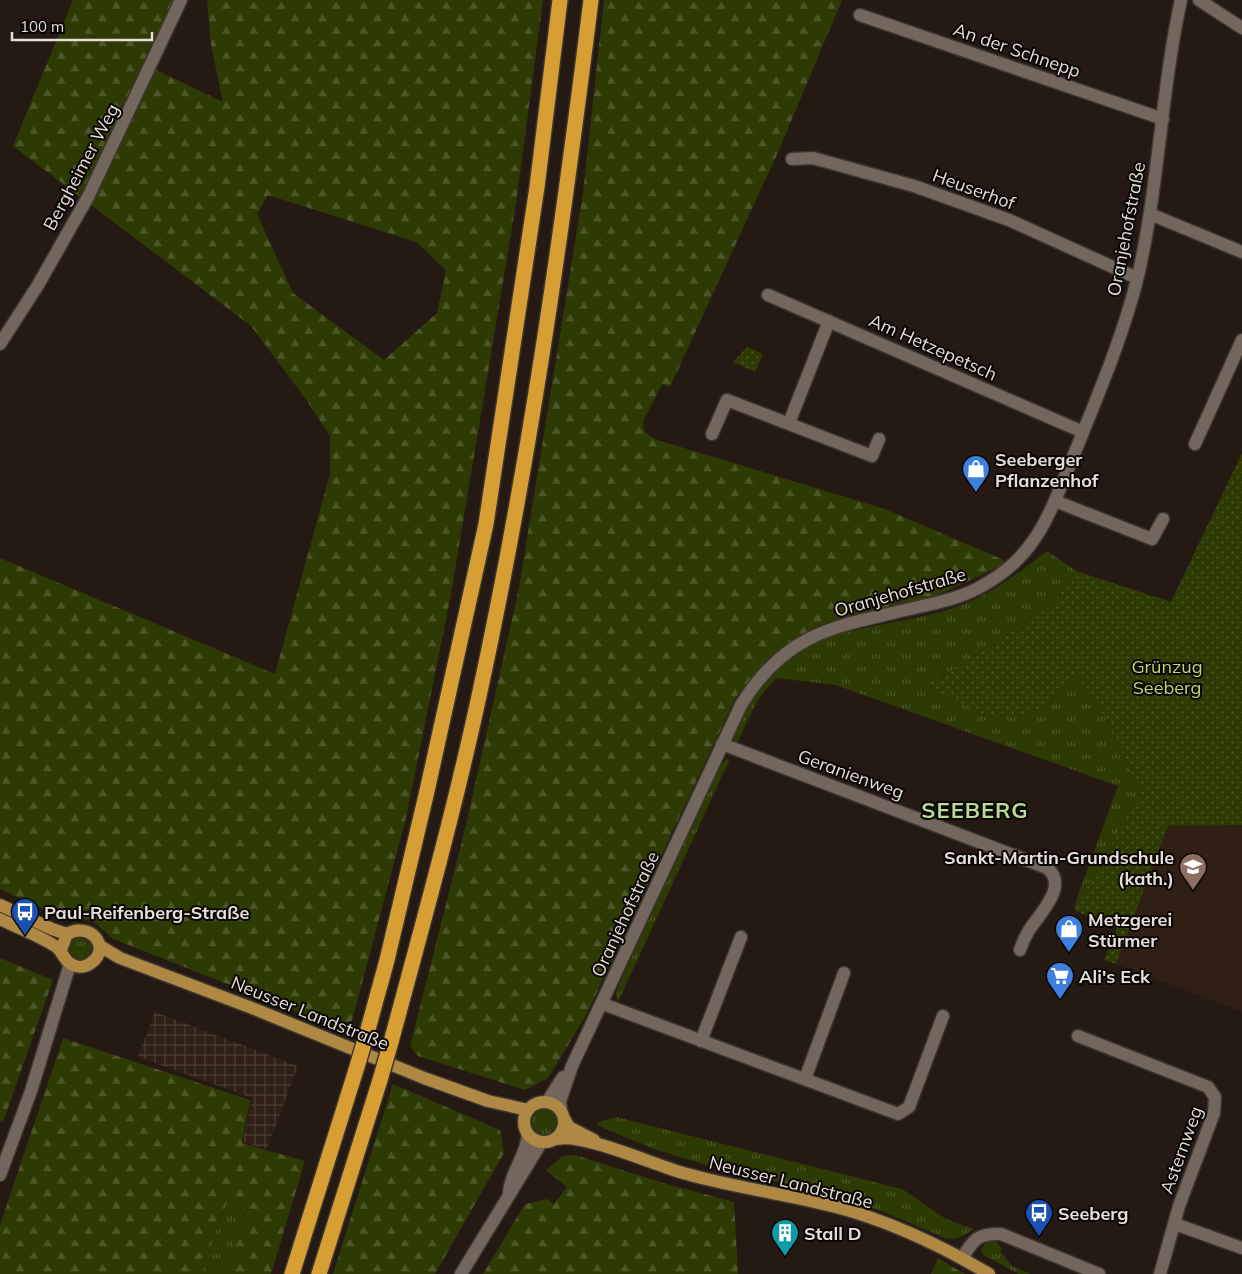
<svg xmlns="http://www.w3.org/2000/svg" width="1242" height="1274" font-family="Mulish,sans-serif">
<style>
.industrial{fill:url(#industrial-grid)}
.built{fill:#2f1f14}
.grass{fill:url(#grass-tufts)}
.forest{fill:url(#forest-firs);fill-rule:evenodd}
.park{fill:url(#park-dots)}
.lines{fill:none;stroke-linecap:round;stroke-linejoin:round}
.minor-casing{stroke:#3d3531;stroke-width:15}
.major-casing{stroke:#3d3531;stroke-width:15}
.highway-casing{stroke:#3d3531;stroke-width:18}
.minor{stroke:#73665d;stroke-width:12}
.major{stroke:#af8844;stroke-width:12}
.highway{stroke:#d79e34;stroke-width:15}
.highway-bridge-casing{stroke:#3d3531;stroke-width:18;stroke-linecap:butt}
.highway-bridge{stroke:#d79e34;stroke-width:15}
.labels{text-anchor:middle;dominant-baseline:central;stroke-width:4;stroke-linejoin:round;paint-order:stroke}
.street-label{font-size:18px;fill:#e5ded9;stroke:#0a0604}
.poi-label{font-size:18px;font-weight:bold;fill:#e5ded9;stroke:#0a0604;text-anchor:start}
.park-label{font-size:18px;fill:#bdd778;stroke:#0a0604}
.district-label{font-size:22px;font-weight:bold;letter-spacing:1px;fill:#b8db95;stroke:#0a0604}
</style>
<defs>
<pattern id="industrial-grid" width="8" height="8" patternUnits="userSpaceOnUse" patternTransform="scale(1.25)"><rect width="8" height="8" fill="#2f1f14"/><path d="M0 4h8M4 0v8" fill="none" stroke="#4d3f36"/></pattern>
<pattern id="grass-tufts" width="24" height="20" patternUnits="userSpaceOnUse" patternTransform="scale(1.25)"><rect width="24" height="20" fill="#2e3a04"/><path d="M3 7l-1-3M5 7V3M7 7l1-3M15 17l-1-3M17 17v-4M19 17l1-3" fill="none" stroke="#4c5628"/></pattern>
<pattern id="forest-firs" width="22" height="20" patternUnits="userSpaceOnUse" patternTransform="scale(1.25)"><rect width="22" height="20" fill="#2e3a04"/><path d="M5 1l3.5 6h-7zM16 11l3.5 6h-7z" fill="#4c5628"/></pattern>
<pattern id="park-dots" width="8" height="8" patternUnits="userSpaceOnUse" patternTransform="scale(1.25)"><rect width="8" height="8" fill="#2e3a04"/><path d="M2 2h.1M6 6h.1" fill="none" stroke="#4c5628" stroke-width="1.8" stroke-linecap="round"/></pattern>
</defs>
<rect width="100%" height="100%" fill="#241a13"/>
<polygon class="industrial" points="155,1012 298,1066 267,1149 243,1142 252,1098 138,1057"/>
<polygon class="built" points="1168,825 1242,825 1242,1012 1116,964"/>
<g class="grass">
<path d="M1047,551L1076,571L1052,605L954,670L926,683L1049,701L1078,672L1105,718L1141,792L1074,910L1078,895L1118,786L836,685L777,678C757,695 747,722 736,746C729,734 740,718 747,708C761,687 775,665 797,652C852,620 921,626 978,598C1002,585 1025,568 1047,551Z"/>
<polygon points="728,758 729,761 618,1002 616,996 617,989 718,768"/>
<circle cx="80" cy="948" r="12"/>
<circle cx="544" cy="1122" r="13"/>
<path d="M616,1117L902,1189L946,1219L974,1229C964,1235 957,1241 945,1238L884,1212L823,1192L716,1168L651,1148L597,1125L599,1122Z"/>
<polygon points="228,1199 247,1209 224,1274 200,1274"/>
<polygon points="988,1241 997,1242 1001,1248 1001,1252 1012,1266 1030,1274 1019,1274 983,1255 981,1249"/>
</g>
<g class="forest">
<path d="M73,0H186L154,69L223,102L211,45L207,0H543L516,204L451,594L406,818L349,1032L113,939L94,922L84,919H65L0,889V558L275,674L330,474V436L305,398L251,326L13,146ZM268,195L416,242L446,270L437,313L384,360L293,293L257,214Z"/>
<polygon points="604,0 842,0 779,150 670,387 662,384 643,421 644,431 654,439 885,509 1004,560 1001,566 938,595 822,625 792,640 763,665 736,697 585,1017 548,1078 525,1090 418,1056 410,1046 465,829 519,588 583,193"/>
<polygon points="0,958 53,980 3,1122 0,1120"/>
<polygon points="63,1038 250,1100 242,1143 305,1161 271,1274 224,1274 247,1209 228,1199 200,1274 0,1274 0,1225"/>
<polygon points="393,1084 500,1130 504,1153 435,1274 333,1274"/>
<polygon points="575,1155 663,1183 734,1202 738,1274 483,1274 525,1204 547,1199 554,1204 567,1187 546,1170 563,1156"/>
<polygon points="938,1258 963,1273 965,1274 931,1274"/>
</g>
<g class="park">
<polygon points="747,347 763,354 755,372 733,362"/>
<path d="M1242,453V825L1168,826L1116,964L1104,960L1117,928L1074,910L1141,792L1105,718L1078,673C1063,685 1051,704 1032,712C996,729 954,702 926,683L954,670L1052,605L1076,571L1171,602Z"/>
</g>
<g class="lines">
<defs>
<g id="minor">
<polyline points="1199,0 1242,28"/>
<polyline points="860,15 1163,119"/>
<polyline points="792,159 813,158 914,186 1009,220 1137,278"/>
<polyline points="1150,214 1242,252"/>
<polyline points="768,295 1083,432"/>
<polyline points="0,344 38,285 88,197 181,0"/>
<polyline points="789,423 829,321"/>
<polyline points="712,434 727,400 872,456 879,439"/>
<polyline points="1195,444 1242,340"/>
<polyline points="1055,501 1152,539 1163,519"/>
<path d="M722,744L1047,868C1070,886 1038,915 1028,932C1025,937 1022,944 1020,950"/>
<polyline points="603,1004 898,1114 909,1107 943,1016"/>
<polyline points="1078,1036 1208,1087 1215,1097 1214,1113 1179,1206 1160,1274"/>
<polyline points="701,1041 741,937"/>
<polyline points="805,1079 844,973"/>
<polyline points="547,1102 563,1077"/>
<path d="M561,1110L560,1101L572,1066L741,705C787,630 839,626 918,607C942,602 967,596 987,583C1039,553 1051,509 1073,457C1096,400 1123,337 1138,276C1159,185 1161,91 1181,0"/>
<polyline points="0,1175 31,1091 70,964"/>
<path d="M509,1192C511,1171 527,1155 528,1134"/>
<polyline points="1175,1224 1242,1248"/>
<path d="M962,1258C974,1239 978,1233 1001,1234L1099,1274"/>
<polyline points="461,1274 541,1143"/>
</g>
<g id="major">
<polyline points="0,905 52,929 67,934"/>
<path d="M0,919C18,928 38,935 55,946C63,951 64,962 73,965C79,968 86,967 91,963C112,948 91,921 67,934L61,950"/>
<polyline points="100,946 120,958 252,1008 424,1078 488,1101 528,1110"/>
<circle cx="544" cy="1122" r="20"/>
<polyline points="565,1120 569,1127 594,1140"/>
<path d="M557,1139C585,1133 656,1166 687,1174C736,1188 787,1194 836,1207C889,1221 942,1246 989,1274"/>
</g>
<g id="highway">
<polyline points="367,1033 387,960 427,791 486,524 537,187 560,0"/>
<path d="M391,1042C422,927 454,812 479,696C529,466 562,233 591,0"/>
<polyline points="292,1274 356,1070"/>
<polyline points="319,1274 380,1080"/>
</g>
</defs>
<use href="#minor" class="minor-casing"/>
<use href="#major" class="major-casing"/>
<use href="#highway" class="highway-casing"/>
<use href="#minor" class="minor"/>
<use href="#major" class="major"/>
<use href="#highway" class="highway"/>
<defs>
<g id="highway-bridge">
<polyline points="356,1070 367,1033"/>
<polyline points="380,1080 391,1042"/>
</g>
</defs>
<use href="#highway-bridge" class="highway-bridge-casing"/>
<use href="#highway-bridge" class="highway-bridge"/>
</g>
<defs>
<symbol id="shop-pin" viewBox="-11 -11 22 30"><path d="M0 17L-7.5 6A9.5 9.5 0 1 1 7.5 6Z" fill="#3f7fe0" stroke="#0a0604"/><path d="M-5-2.5h2.3a2.7 3.5 0 0 1 5.4 0H5L5.5 6h-11ZM-1.5-2.5h3a1.5 2.3 0 0 0-3 0Z" fill="#fff"/></symbol>
<symbol id="school-pin" viewBox="-11 -11 22 30"><path d="M0 17L-7.5 6A9.5 9.5 0 1 1 7.5 6Z" fill="#8d6e63" stroke="#0a0604"/><path d="M0-5L7-2L0 1L-7-2ZM-4 1L0 2.5L4 1V4Q0 6-4 4Z" fill="#fff"/></symbol>
<symbol id="bus-pin" viewBox="-11 -11 22 30"><path d="M0 17L-7.5 6A9.5 9.5 0 1 1 7.5 6Z" fill="#1a4fb4" stroke="#0a0604"/><path d="M-5-6H5V4H4V6H2V4H-2V6H-4V4H-5ZM-3.5-4V0h7V-4ZM-3.5 1.2v1.5H-2V1.2ZM2 1.2v1.5H3.5V1.2Z" fill="#fff"/></symbol>
<symbol id="supermarket-pin" viewBox="-11 -11 22 30"><path d="M0 17L-7.5 6A9.5 9.5 0 1 1 7.5 6Z" fill="#3f7fe0" stroke="#0a0604"/><path d="M-6-5.5h2.5l.6 2H6L4.5 2H-2.5L-4.4-4H-6ZM-1.5 3.2a1.3 1.3 0 1 0 .1 0ZM3 3.2a1.3 1.3 0 1 0 .1 0Z" fill="#fff"/></symbol>
<symbol id="building-pin" viewBox="-11 -11 22 30"><path d="M0 17L-7.5 6A9.5 9.5 0 1 1 7.5 6Z" fill="#0f9aa8" stroke="#0a0604"/><path d="M-4-6H4V6H1V3H-1V6H-4ZM-2.5-4.3h1.7v1.8h-1.7ZM.8-4.3h1.7v1.8H.8ZM-2.5-1h1.7V.8h-1.7ZM.8-1h1.7V.8H.8Z" fill="#fff"/></symbol>
</defs>
<g fill-rule="evenodd">
<use href="#shop-pin" x="960" y="453" width="32" height="43"/>
<use href="#school-pin" x="1177" y="851" width="32" height="43"/>
<use href="#bus-pin" x="9" y="896" width="32" height="43"/>
<use href="#shop-pin" x="1053" y="913" width="32" height="43"/>
<use href="#supermarket-pin" x="1044" y="960" width="32" height="43"/>
<use href="#bus-pin" x="1023" y="1197" width="32" height="43"/>
<use href="#building-pin" x="769" y="1217" width="32" height="43"/>
</g>
<g class="labels">
<g class="street-label">
<text transform="translate(1017 50) rotate(19)">An der Schnepp</text>
<text transform="translate(81 167) rotate(-62)">Bergheimer Weg</text>
<text transform="translate(974 189) rotate(20)">Heuserhof</text>
<text transform="translate(1126 229) rotate(-79)">Oranjehofstraße</text>
<text transform="translate(933 347) rotate(24)">Am Hetzepetsch</text>
<text transform="translate(900 592) rotate(-16)">Oranjehofstraße</text>
<text transform="translate(851 774) rotate(20)">Geranienweg</text>
<text transform="translate(625 914) rotate(-65)">Oranjehofstraße</text>
<text transform="translate(310 1013) rotate(22)">Neusser Landstraße</text>
<text transform="translate(1181 1150) rotate(-70)">Asternweg</text>
<text transform="translate(791 1182) rotate(14)">Neusser Landstraße</text>
</g>
<g class="poi-label">
<text x="995" y="459">Seeberger<tspan x="995" dy="21">Pflanzenhof</tspan></text>
<text x="1174" y="857" text-anchor="end">Sankt-Martin-Grundschule<tspan x="1174" dy="21">(kath.)</tspan></text>
<text x="44" y="912">Paul-Reifenberg-Straße</text>
<text x="1088" y="919">Metzgerei<tspan x="1088" dy="21">Stürmer</tspan></text>
<text x="1079" y="976">Ali's Eck</text>
<text x="1058" y="1213">Seeberg</text>
<text x="804" y="1233">Stall D</text>
</g>
<g class="park-label">
<text x="1167" y="666">Grünzug<tspan x="1167" dy="21">Seeberg</tspan></text>
</g>
<g class="district-label">
<text x="975" y="810">SEEBERG</text>
</g>
</g>
<path d="M12 32v8h140v-8" fill="none" stroke="#e5ded9" stroke-width="2.5"/>
<text x="20" y="32" font-size="15" fill="#e5ded9" stroke="#0a0604" stroke-width="4" paint-order="stroke">100 m</text>
</svg>
